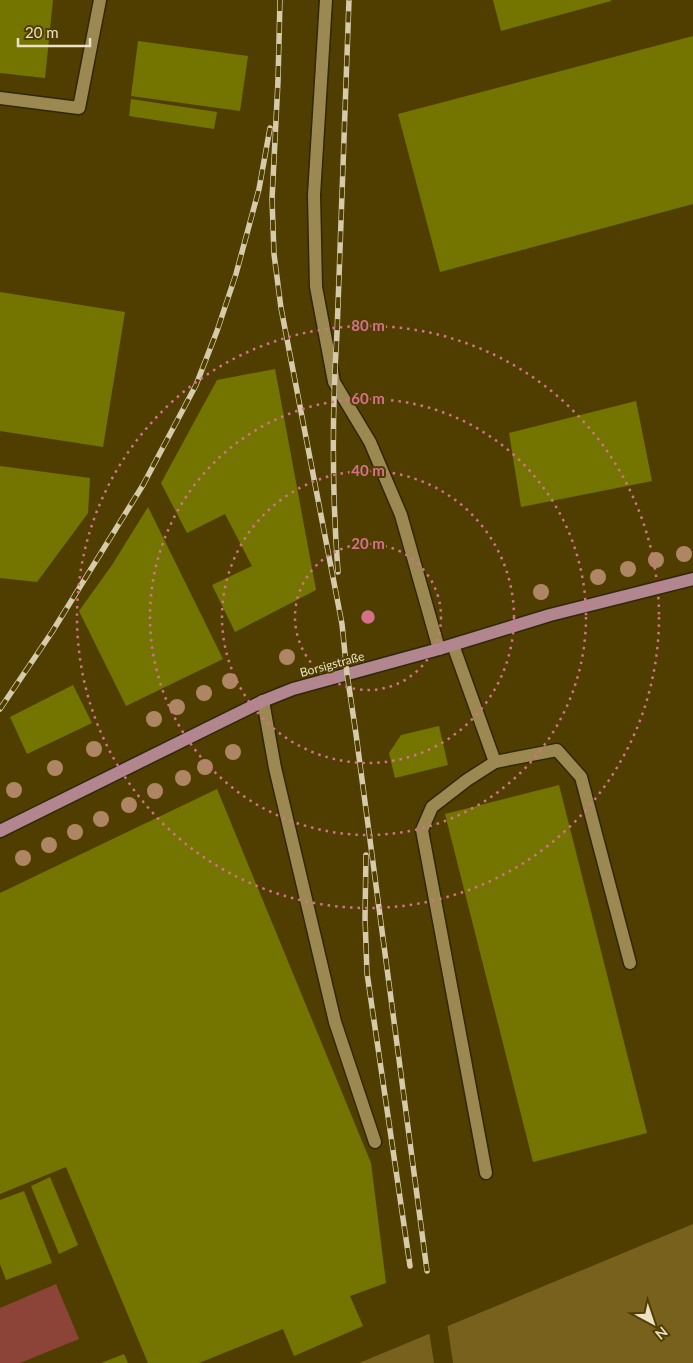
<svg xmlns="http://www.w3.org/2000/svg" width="693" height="1363" font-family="Lato,sans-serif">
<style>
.green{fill:#8c4438}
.water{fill:#78611c}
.pier{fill:#503e00}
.building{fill:#747500}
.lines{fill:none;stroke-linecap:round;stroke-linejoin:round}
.minor-casing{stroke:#302608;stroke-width:15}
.major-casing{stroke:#302608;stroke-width:15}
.minor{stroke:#9c8851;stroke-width:12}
.major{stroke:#b1868f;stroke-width:12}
.rail-casing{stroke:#d5caaa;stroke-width:5.5}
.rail{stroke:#503e00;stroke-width:4;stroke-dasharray:11;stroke-linecap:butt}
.tree{fill:#af8664}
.ring{fill:none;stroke:#d4728b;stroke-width:2.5;stroke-dasharray:2.5 5}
.labels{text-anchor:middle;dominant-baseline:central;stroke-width:4;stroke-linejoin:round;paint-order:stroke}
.street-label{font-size:12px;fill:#ebe1c5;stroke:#503e00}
.centre{fill:#d4728b;stroke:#503e00;stroke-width:2.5}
.ring-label{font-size:15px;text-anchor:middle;font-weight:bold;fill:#d4728b;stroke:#503e00;stroke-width:4;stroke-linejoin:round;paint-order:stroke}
</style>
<rect width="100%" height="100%" fill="#503e00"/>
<polygon class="green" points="56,1284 79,1339 20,1363 0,1363 0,1308"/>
<polygon class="water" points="693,1224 693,1363 359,1363"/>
<polygon class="pier" points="447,1323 453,1363 434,1363 429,1331"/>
<g class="building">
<polygon points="0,0 53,0 45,78 0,73"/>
<polygon points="493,0 611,0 611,1 501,31"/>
<polygon points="693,36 693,204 440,272 398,114"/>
<polygon points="138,41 248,56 240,111 131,96"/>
<polygon points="131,99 217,112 214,129 129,116"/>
<polygon points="0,292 125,312 103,447 0,431"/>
<polygon points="275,369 316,590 235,632 212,585 252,566 225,514 187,533 161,483 217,380"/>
<polygon points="636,401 652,481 521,507 509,433"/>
<polygon points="0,466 90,478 88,513 37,582 0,578"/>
<polygon points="148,507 223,659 126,706 79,611 112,565"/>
<polygon points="73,685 92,723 27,754 10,717"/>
<polygon points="439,726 448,765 395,778 389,753 401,735"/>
<polygon points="559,785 647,1133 533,1162 445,814"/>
<polygon points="217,789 371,1163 386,1283 350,1296 363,1326 294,1356 283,1329 199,1363 148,1363 66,1167 0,1194 0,893"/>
<polygon points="50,1177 78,1245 59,1254 31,1186"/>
<polygon points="24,1191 52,1263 6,1280 0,1264 0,1200"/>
<polygon points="124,1354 128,1363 101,1363"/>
</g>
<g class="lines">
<defs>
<g id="minor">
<polyline points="326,0 314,195 316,287 334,382 370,442 401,515 439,649"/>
<polyline points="0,98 79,108 100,0"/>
<polyline points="453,645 495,762 467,780 432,807 422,830 486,1173"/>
<polyline points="263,701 275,768 335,1022 375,1142"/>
<polyline points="495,762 557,750 581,777 630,963"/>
</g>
<polyline id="major" points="0,831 263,701 293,689 439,649 550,615 693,579"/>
</defs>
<use href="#minor" class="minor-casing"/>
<use href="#major" class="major-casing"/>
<use href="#minor" class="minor"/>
<use href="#major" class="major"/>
<defs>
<g id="rail">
<polyline points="280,0 278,81 272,199 274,254 281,308 342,624 347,674 356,734 427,1271"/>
<path d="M338,572C332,493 332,412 337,333L349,0"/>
<polyline points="0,709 52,632 143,485 196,385 217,331 236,274 259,189 270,128"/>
<polyline points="366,855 365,918 367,973 410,1266"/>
</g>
</defs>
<use href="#rail" class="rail-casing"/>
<use href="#rail" class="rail"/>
</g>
<g class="tree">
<circle cx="684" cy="554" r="8"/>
<circle cx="656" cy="560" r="8"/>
<circle cx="628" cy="569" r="8"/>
<circle cx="598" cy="577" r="8"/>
<circle cx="541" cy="592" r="8"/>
<circle cx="287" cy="657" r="8"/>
<circle cx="230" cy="681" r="8"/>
<circle cx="204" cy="693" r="8"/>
<circle cx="177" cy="707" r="8"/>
<circle cx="154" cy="719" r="8"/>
<circle cx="94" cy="749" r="8"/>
<circle cx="233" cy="752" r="8"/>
<circle cx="205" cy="767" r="8"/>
<circle cx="55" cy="768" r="8"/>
<circle cx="183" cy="778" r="8"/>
<circle cx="14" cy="790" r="8"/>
<circle cx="155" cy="791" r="8"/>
<circle cx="129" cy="805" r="8"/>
<circle cx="101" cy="819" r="8"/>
<circle cx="75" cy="832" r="8"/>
<circle cx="49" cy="845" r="8"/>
<circle cx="23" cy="858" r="8"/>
</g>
<g class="ring">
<circle cx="368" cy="617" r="73"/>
<circle cx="368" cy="617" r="146"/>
<circle cx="368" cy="617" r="218"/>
<circle cx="368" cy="617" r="291"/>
</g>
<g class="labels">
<g class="street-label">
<text transform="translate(332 664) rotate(-15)">Borsigstraße</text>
</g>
</g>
<circle cx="368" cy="617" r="8" class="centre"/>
<g class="ring-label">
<text x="368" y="331">80 m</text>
<text x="368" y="404">60 m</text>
<text x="368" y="476">40 m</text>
<text x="368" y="549">20 m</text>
</g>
<g transform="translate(653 1323) rotate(140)" stroke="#503e00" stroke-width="4" paint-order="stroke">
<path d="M0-4L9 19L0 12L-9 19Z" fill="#ebe1c5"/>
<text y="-8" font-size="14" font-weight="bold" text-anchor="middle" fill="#ebe1c5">N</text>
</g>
<path d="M18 38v8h72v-8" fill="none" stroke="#ebe1c5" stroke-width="2.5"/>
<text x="25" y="38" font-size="15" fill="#ebe1c5" stroke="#503e00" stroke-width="4" paint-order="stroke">20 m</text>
</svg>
